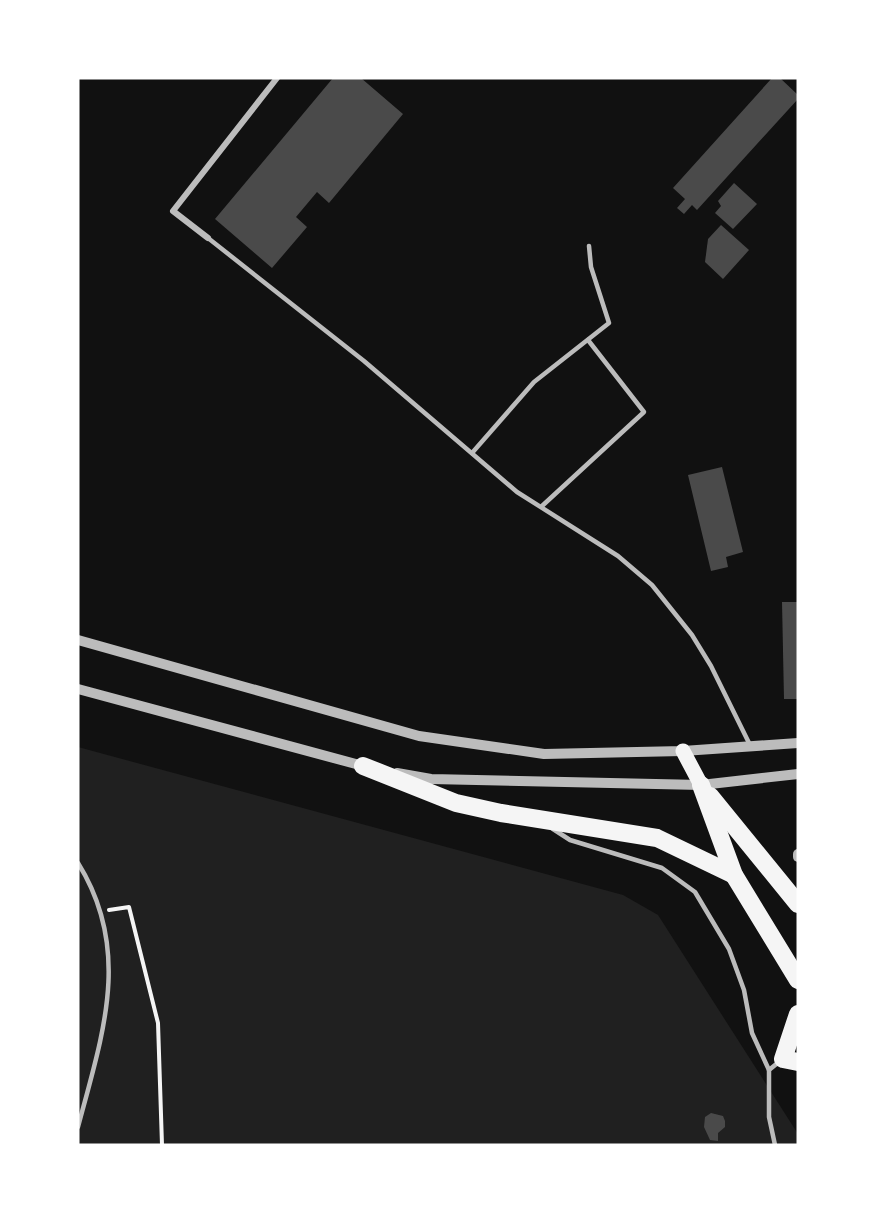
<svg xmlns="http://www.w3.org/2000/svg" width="876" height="1223" font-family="Karla,sans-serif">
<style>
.green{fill:#202020}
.building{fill:#4a4a4a}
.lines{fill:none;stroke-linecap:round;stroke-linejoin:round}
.path{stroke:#f5f5f5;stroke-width:4}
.service{stroke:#bcbcbc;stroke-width:4.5}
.minor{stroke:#bcbcbc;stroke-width:6}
.tertiary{stroke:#bcbcbc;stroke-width:10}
.primary{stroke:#f5f5f5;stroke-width:15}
.motorway{stroke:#f5f5f5;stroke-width:18}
</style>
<rect width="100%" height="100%" fill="#111"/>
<polygon class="green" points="78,747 623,895 658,915 798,1134 798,1145 78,1145"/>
<g class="building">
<polygon points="333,78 361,78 403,114 329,203 317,192 296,217 307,227 272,268 215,219"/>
<polygon points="772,78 780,78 798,95 798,99 697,210 692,205 684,214 677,208 685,199 673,188"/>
<polygon points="734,183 757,204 733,229 715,213 721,206 718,201"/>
<polygon points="721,225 749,250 723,279 705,262 708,239"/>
<polygon points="722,467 743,552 726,557 728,567 711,571 688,475"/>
<polygon points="782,602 798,602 798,699 784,699"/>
<polygon points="711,1113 723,1116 725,1121 725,1127 718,1133 718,1141 710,1140 704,1127 705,1117"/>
</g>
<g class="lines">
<polyline class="path" points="109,910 129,907 158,1023 162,1145"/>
<g class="service">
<polyline points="208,238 364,361 517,492 618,556 652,585 692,635 711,666 750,745"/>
<polyline points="472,453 534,382 609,323 591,267 589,246"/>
<polyline points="542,506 644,412 588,340"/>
<polyline points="553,829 570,840 662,868 695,892 729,949 744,990 752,1033 769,1070"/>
<path d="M78,863C133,951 102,1036 78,1127"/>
<polyline points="775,1145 769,1117 769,1070 780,1061"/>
</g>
<polyline class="minor" points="208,238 173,211 277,78"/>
<g class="tertiary">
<polyline points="78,640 419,736 544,754 683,751 798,743"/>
<polyline points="78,689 367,767"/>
<polyline points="397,773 431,779 701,785 798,774"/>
<polyline points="798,854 798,857"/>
</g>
<polyline class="primary" points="683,751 701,785"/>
<g class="motorway">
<polyline points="363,766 456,803 501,813 657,838 734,875"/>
<polyline points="701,785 734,875 798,980"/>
<polyline points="710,796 798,904"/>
<polyline points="798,1014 783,1059 798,1062"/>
</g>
</g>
<rect width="876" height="1223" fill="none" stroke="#ffffff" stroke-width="159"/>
</svg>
